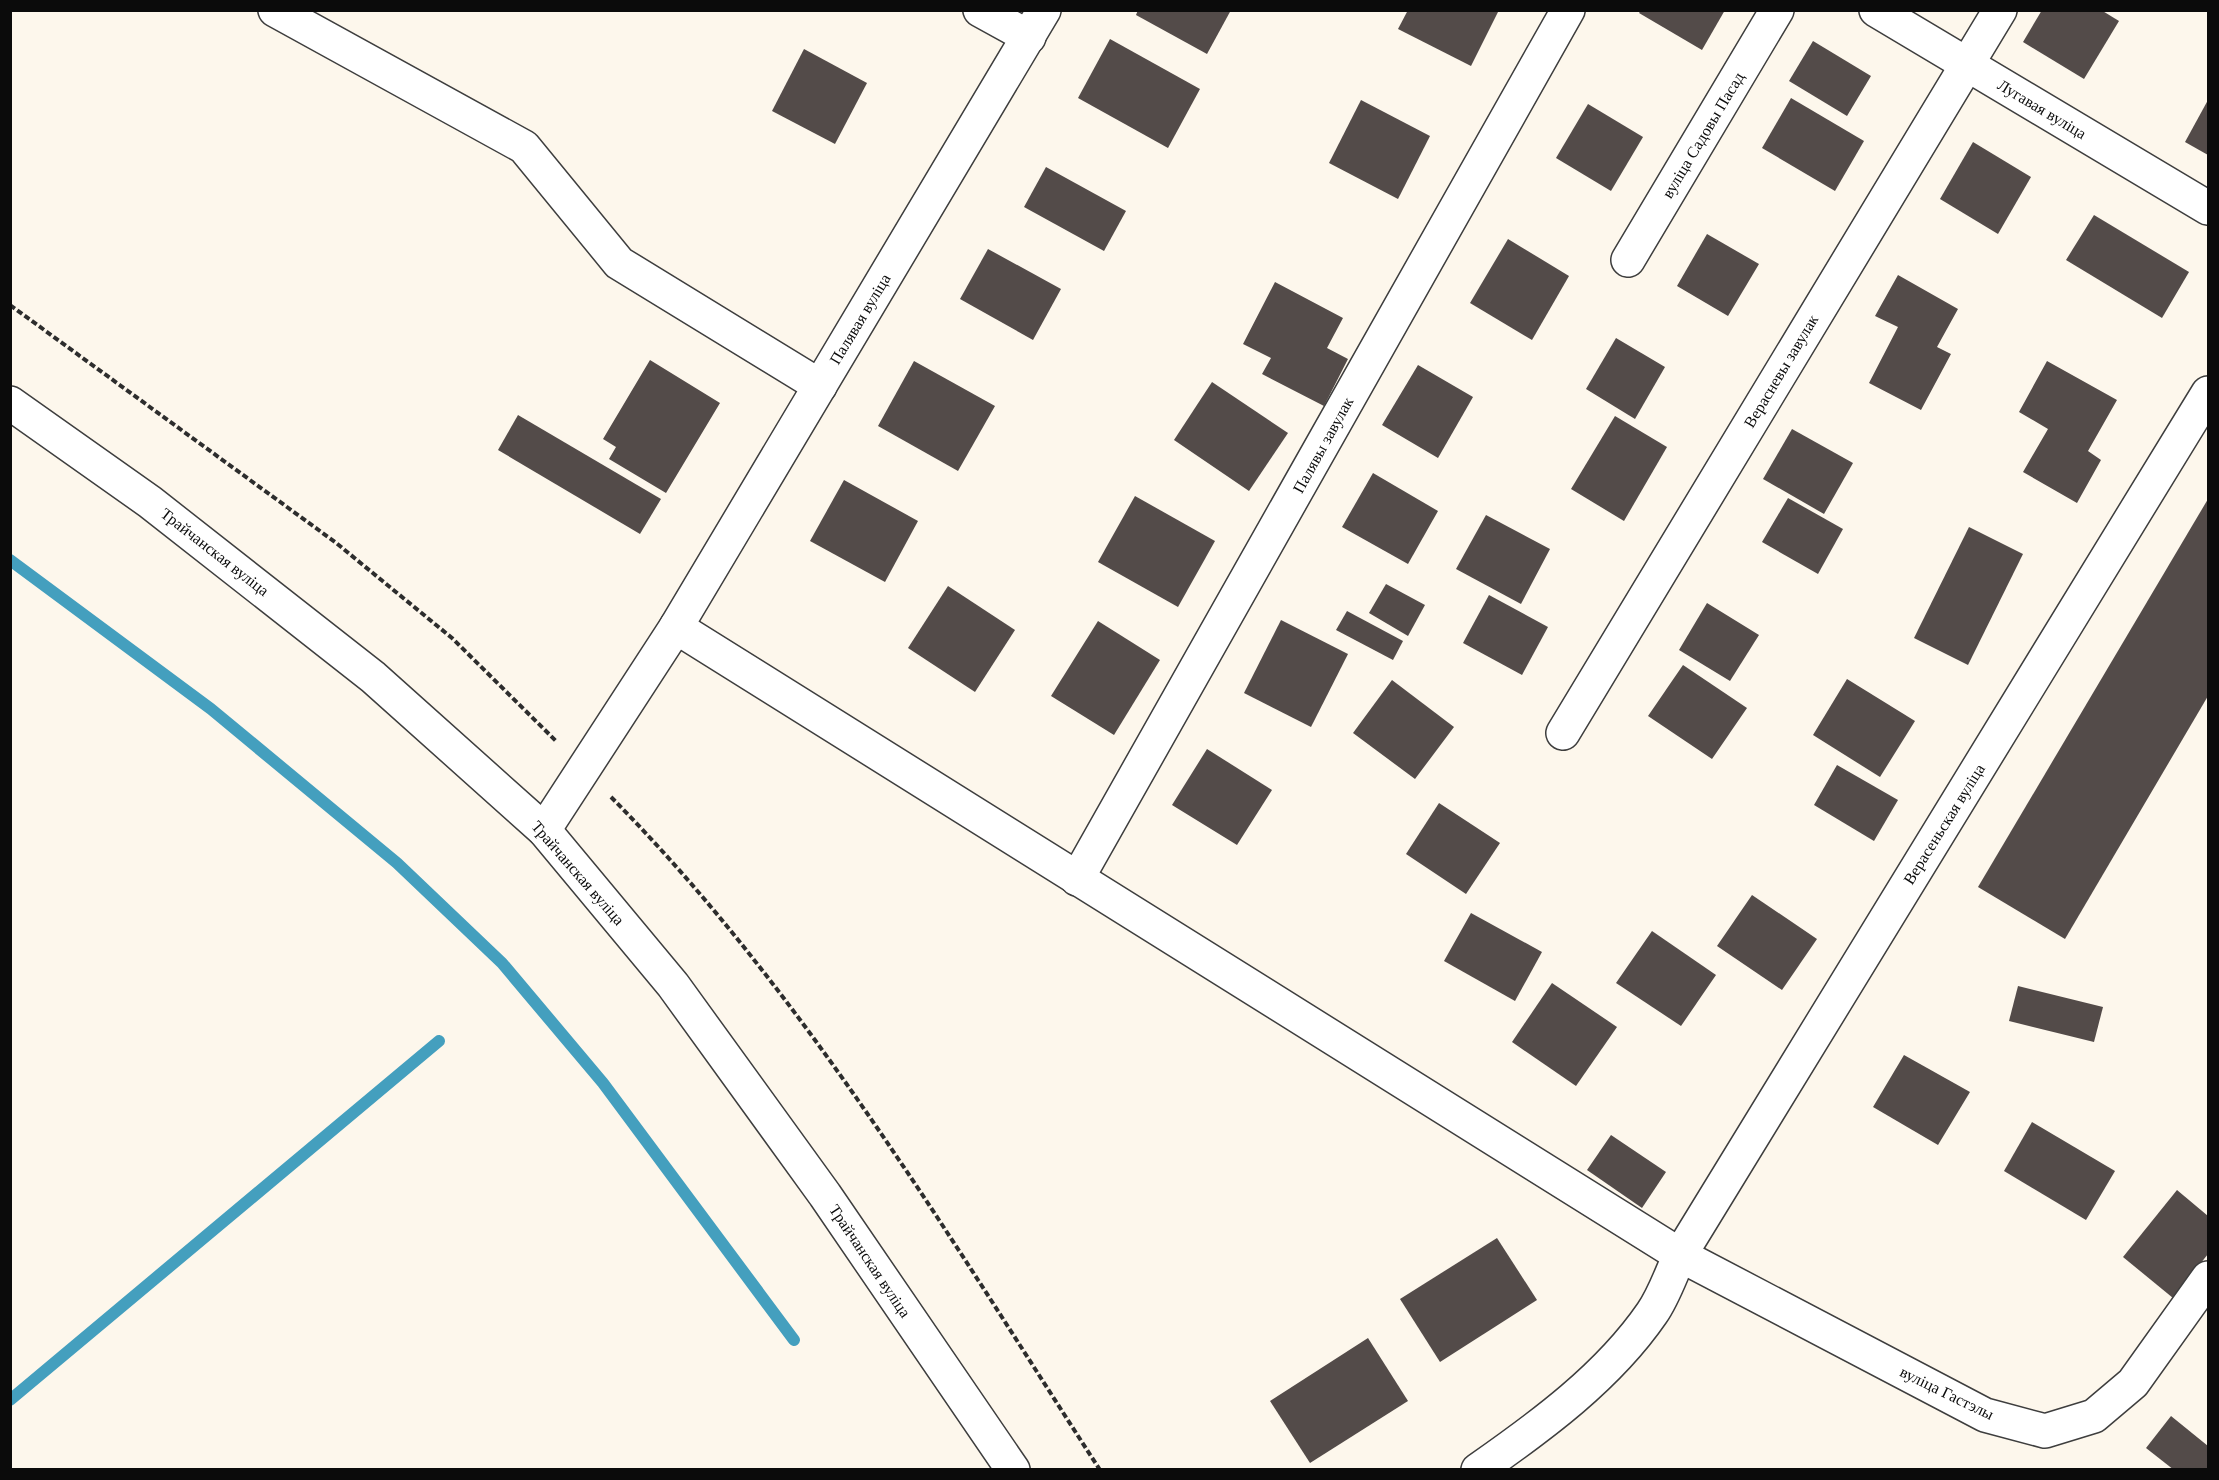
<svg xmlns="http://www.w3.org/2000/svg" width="2219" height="1480" font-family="'Times New Roman',serif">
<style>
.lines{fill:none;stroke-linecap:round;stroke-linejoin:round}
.stream{stroke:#449fbe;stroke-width:12}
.building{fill:#534b49}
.minor-casing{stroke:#3e3e3e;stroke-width:36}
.path{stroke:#2d2d2d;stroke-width:4;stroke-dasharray:6 3;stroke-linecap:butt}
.minor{stroke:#fff;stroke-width:33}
.labels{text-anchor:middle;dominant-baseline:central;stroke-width:6;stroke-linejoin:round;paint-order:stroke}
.street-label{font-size:16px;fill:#0b0b0b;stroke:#fff}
</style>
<rect width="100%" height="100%" fill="#fdf7ec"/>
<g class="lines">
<g class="stream">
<polyline points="10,560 211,709 397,863 502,963 603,1083 794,1340"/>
<polyline points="10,1400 439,1041"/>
</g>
</g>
<g class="building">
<polygon points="1138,10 1231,10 1207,54 1136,15"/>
<polygon points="1408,10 1499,10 1471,66 1398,29"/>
<polygon points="1641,10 1725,10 1702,50 1639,13"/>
<polygon points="2042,10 2101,10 2119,21 2084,79 2023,42"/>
<polygon points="1110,39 1200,89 1168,148 1078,98"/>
<polygon points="1813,41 1871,76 1847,116 1789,81"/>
<polygon points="804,49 867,83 835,144 772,111"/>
<polygon points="1791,98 1864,141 1835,191 1762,148"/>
<polygon points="1361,100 1430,136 1398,199 1329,163"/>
<polygon points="2208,100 2208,155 2185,142"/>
<polygon points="1588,104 1643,137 1611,191 1556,158"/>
<polygon points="1973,142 2031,177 1998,234 1940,199"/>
<polygon points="1046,167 1126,211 1104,251 1024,207"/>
<polygon points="2094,215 2189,272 2162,318 2066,260"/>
<polygon points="1707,234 1759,264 1728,316 1677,286"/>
<polygon points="1508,239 1569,276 1532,340 1470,303"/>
<polygon points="988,249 1061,289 1033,340 960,299"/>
<polygon points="1898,275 1958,309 1937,347 1951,354 1921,410 1869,383 1898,327 1875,316"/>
<polygon points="1275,282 1343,318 1327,348 1348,359 1324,406 1262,374 1271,358 1243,344"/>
<polygon points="1616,338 1665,367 1635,419 1586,389"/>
<polygon points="650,360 720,403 666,493 609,459 616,447 603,439"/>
<polygon points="914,361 995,406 958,471 878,426"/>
<polygon points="2047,361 2117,400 2088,451 2101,460 2077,503 2023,472 2048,429 2019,412"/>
<polygon points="1418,365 1473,397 1438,458 1382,425"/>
<polygon points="1212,382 1288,433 1249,491 1174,440"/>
<polygon points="518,415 661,499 640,534 498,450"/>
<polygon points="1615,416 1667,447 1624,521 1571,489"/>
<polygon points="1792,429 1853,463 1824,514 1763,479"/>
<polygon points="1373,473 1438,511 1408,564 1342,527"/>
<polygon points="844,480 918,521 885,582 810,541"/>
<polygon points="1135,496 1215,541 1178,607 1098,562"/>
<polygon points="1788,498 1843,529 1818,574 1762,542"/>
<polygon points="2208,499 2208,696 2065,939 1978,887"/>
<polygon points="1486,515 1550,549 1521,604 1456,569"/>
<polygon points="1969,527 2023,554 1968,665 1914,638"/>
<polygon points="1386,584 1425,605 1408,636 1369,613"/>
<polygon points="948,586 1015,630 975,692 908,648"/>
<polygon points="1489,595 1548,627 1522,675 1463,643"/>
<polygon points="1707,603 1759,635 1730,681 1679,650"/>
<polygon points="1347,611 1403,641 1393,660 1336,630"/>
<polygon points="1281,620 1348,654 1311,727 1244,693"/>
<polygon points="1098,621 1160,660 1114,735 1051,696"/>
<polygon points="1683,665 1747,708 1712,759 1648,716"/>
<polygon points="1847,679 1915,721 1880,777 1813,735"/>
<polygon points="1392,680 1454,727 1415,779 1353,733"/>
<polygon points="1207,749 1272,790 1237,845 1172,805"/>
<polygon points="1837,765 1898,800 1874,841 1814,805"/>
<polygon points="1439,803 1500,843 1466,894 1406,854"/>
<polygon points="1752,895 1817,939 1782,990 1717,946"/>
<polygon points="1471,913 1542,952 1515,1001 1444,961"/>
<polygon points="1652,931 1716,975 1681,1026 1616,983"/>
<polygon points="1552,983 1617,1027 1576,1086 1512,1042"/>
<polygon points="2018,986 2103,1007 2094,1042 2009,1021"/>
<polygon points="1904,1055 1970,1092 1938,1145 1873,1107"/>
<polygon points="2032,1122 2115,1171 2086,1220 2004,1171"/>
<polygon points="1611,1135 1666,1172 1642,1208 1587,1170"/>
<polygon points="2177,1190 2208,1216 2208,1254 2173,1298 2123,1257"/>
<polygon points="1497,1238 1537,1300 1440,1362 1400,1299"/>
<polygon points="1368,1338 1408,1401 1310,1463 1270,1401"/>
<polygon points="2171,1416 2208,1446 2208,1470 2174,1470 2146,1448"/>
</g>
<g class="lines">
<defs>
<g id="minor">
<polyline points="275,10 524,147 619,263 820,386"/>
<polyline points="980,10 1029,37"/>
<polyline points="1876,10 2208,208"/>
<polyline points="1628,260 1777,10"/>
<polyline points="10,403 150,502 373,677 544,830 673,985 825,1195 1013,1470"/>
<polyline points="676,627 1680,1255 1985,1415 2045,1431 2094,1416 2133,1383 2208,1278"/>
<polyline points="1563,733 2000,10"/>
<polyline points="544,830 676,627 1044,10"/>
<polyline points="1077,879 1568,10"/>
<path d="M1478,1470C1541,1426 1608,1377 1652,1313C1664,1296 1671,1274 1680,1255L2208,393"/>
</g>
</defs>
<use href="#minor" class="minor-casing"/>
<g class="path">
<polyline points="10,305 335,542 452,638 557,742"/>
<path d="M611,797C804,992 951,1240 1100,1470"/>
</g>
<use href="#minor" class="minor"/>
</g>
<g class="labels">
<g class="street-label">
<text transform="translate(2042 109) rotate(31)">Лугавая вуліца</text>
<text transform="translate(1703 135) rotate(-59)">вуліца Садовы Пасад</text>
<text transform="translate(860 319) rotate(-59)">Палявая вуліца</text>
<text transform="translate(1781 371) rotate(-59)">Верасневы завулак</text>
<text transform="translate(1323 445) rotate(-61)">Палявы завулак</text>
<text transform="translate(215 552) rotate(38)">Трайчанская вуліца</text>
<text transform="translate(1944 824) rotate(-58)">Верасеньская вуліца</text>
<text transform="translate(578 873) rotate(49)">Трайчанская вуліца</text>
<text transform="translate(870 1261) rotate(56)">Трайчанская вуліца</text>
<text transform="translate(1947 1393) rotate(26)">вуліца Гастэлы</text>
</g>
</g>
<rect width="2219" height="1480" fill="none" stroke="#0b0b0b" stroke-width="24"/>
</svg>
